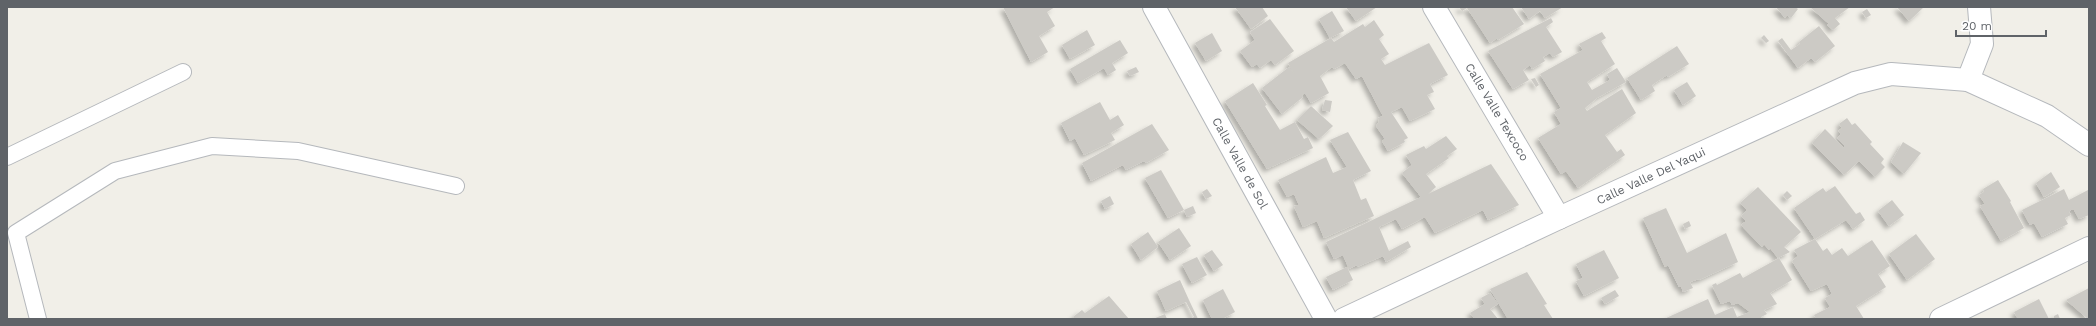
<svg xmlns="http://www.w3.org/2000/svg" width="2096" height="326" font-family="'Work Sans',sans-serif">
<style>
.building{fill:#cccac5;filter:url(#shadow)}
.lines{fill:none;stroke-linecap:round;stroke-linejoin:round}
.service-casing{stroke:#b5b8bc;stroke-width:18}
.minor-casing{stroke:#b5b8bc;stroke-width:24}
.service{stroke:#fff;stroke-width:16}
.minor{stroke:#fff;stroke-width:22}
.labels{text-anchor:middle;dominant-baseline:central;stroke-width:3;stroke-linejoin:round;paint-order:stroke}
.street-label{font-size:12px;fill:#5f6368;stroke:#fff}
</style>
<defs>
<filter id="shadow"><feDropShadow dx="-3.5" dy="3.5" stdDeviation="2" flood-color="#0004"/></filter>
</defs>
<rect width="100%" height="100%" fill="#f1efe8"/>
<g class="building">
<polygon points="1003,7 1055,7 1047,12 1055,26 1039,36 1048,52 1031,62"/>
<polygon points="1235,7 1262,7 1268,16 1251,29"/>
<polygon points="1346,7 1377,7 1356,21"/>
<polygon points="1459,7 1512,7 1524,24 1498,40 1497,38 1490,43 1467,8 1462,11"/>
<polygon points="1521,7 1563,7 1545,18 1540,11 1529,19"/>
<polygon points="1776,7 1795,7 1798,9 1791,18 1787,15 1785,18"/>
<polygon points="1810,7 1850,7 1835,18 1840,24 1833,30 1827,25 1829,24"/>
<polygon points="1897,7 1924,7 1909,21"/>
<polygon points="1867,9 1871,15 1866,18 1862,12"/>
<polygon points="1332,11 1344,31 1330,38 1319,19"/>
<polygon points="1551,18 1553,22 1546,27 1562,52 1553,57 1550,53 1543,57 1545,61 1532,69 1530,65 1523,70 1529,80 1513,89 1488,51"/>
<polygon points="1270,19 1294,51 1275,65 1271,60 1260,68 1257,64 1252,67 1240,51 1255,40 1250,32"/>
<polygon points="1374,20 1384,35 1379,39 1389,54 1381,59 1385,65 1429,43 1448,75 1430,84 1434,92 1427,95 1435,109 1410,121 1402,107 1391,112 1408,138 1404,140 1405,142 1388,151 1382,141 1385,139 1376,126 1379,122 1378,118 1383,116 1362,76 1356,79 1345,63 1334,69 1332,67 1320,76 1329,93 1311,103 1305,93 1302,95 1303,97 1282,114 1262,88 1289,67 1295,75 1288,63 1331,38 1334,42 1363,24 1365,27"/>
<polygon points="1819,26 1835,46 1815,62 1811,58 1798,68 1778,41 1782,38 1791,50 1800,44 1799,42"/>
<polygon points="1087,30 1095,45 1070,59 1062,45"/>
<polygon points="1602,32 1606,38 1601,41 1615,64 1587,82 1592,90 1610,80 1607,74 1617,68 1626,82 1597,98 1585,108 1587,111 1622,89 1636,113 1605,135 1617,152 1621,149 1625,155 1578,188 1566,171 1561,174 1538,138 1561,124 1554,112 1561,108 1540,74 1583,50 1579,44"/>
<polygon points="1212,33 1222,51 1206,61 1195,43"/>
<polygon points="1764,35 1769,41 1766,43 1761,38"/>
<polygon points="1120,40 1128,53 1112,63 1116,70 1108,75 1104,68 1078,83 1070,69"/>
<polygon points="1677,46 1689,64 1668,77 1667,75 1652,85 1655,91 1641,100 1627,78"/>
<polygon points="1136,67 1139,72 1130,76 1127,71"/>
<polygon points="1535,78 1539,85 1536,87 1531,79"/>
<polygon points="1687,82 1696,96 1683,105 1674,90"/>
<polygon points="1253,83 1267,105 1265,106 1280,130 1295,122 1304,139 1308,137 1313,148 1267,169 1225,101"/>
<polygon points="1325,100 1332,101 1330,112 1322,110"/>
<polygon points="1100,102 1110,120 1118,115 1124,125 1111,133 1115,140 1084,155 1075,138 1070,141 1061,123"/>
<polygon points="1311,106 1333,126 1319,139 1297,120"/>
<polygon points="1847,118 1852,125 1855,123 1872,142 1870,144 1884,159 1881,163 1885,167 1875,177 1859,161 1844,175 1812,143 1825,129 1844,148 1845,146 1837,138 1841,134 1838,131 1842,128 1839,124"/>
<polygon points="1152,124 1169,150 1146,163 1144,161 1126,170 1123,165 1091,181 1082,163"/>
<polygon points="1348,132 1371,171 1353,180 1361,200 1366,198 1374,216 1324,238 1317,221 1303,227 1294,206 1299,205 1294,194 1287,197 1278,180 1326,157 1333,173 1347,167 1330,140"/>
<polygon points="1446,136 1457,149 1447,156 1449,158 1426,174 1436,187 1428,194 1491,164 1519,205 1488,220 1483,210 1435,233 1425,217 1402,229 1396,219 1379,227 1389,251 1408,241 1411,247 1386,262 1383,256 1357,267 1357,265 1349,269 1343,255 1334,259 1326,242 1421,197 1402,173 1412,165 1406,155 1424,146 1426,149"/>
<polygon points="1903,142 1921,153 1904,174 1891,162"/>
<polygon points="1161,170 1184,210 1168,218 1145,178"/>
<polygon points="2051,172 2060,187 2044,197 2036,183"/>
<polygon points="1998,180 2011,201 2010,202 2024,228 2001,241 1980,206 1985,204 1979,195 1984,192 1983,189"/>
<polygon points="1835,186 1856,214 1860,212 1865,220 1853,229 1846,220 1815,239 1823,251 1827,248 1832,255 1842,248 1848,256 1872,240 1890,266 1878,274 1886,287 1856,306 1864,319 1816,319 1814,315 1830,307 1825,298 1832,294 1827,284 1811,291 1792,261 1798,256 1794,250 1815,239 1794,208 1823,188 1826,192"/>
<polygon points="1758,187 1801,232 1784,247 1790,252 1778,258 1770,248 1769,250 1764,244 1762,247 1741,225 1746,221 1741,216 1747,210 1740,203"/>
<polygon points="1207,189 1212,196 1206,199 1202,192"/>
<polygon points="2064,189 2069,200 2088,190 2089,215 2079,219 2074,210 2071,210 2069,212 2071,215 2065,218 2068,224 2042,237 2034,223 2030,225 2022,210"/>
<polygon points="1787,191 1792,196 1787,200 1783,195"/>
<polygon points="1110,196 1114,204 1105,209 1101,201"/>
<polygon points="1892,200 1904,215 1889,226 1878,211"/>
<polygon points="1193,206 1196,213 1187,217 1184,210"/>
<polygon points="1666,208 1687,253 1726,233 1738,262 1699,280 1699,279 1690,282 1693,288 1683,292 1681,286 1679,287 1668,265 1665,267 1643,218"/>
<polygon points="1689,221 1691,226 1685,229 1683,224"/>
<polygon points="1179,228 1191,246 1170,260 1158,242"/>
<polygon points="1148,232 1158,247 1141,260 1131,244"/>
<polygon points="1916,234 1935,259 1907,280 1889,254"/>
<polygon points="1212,250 1223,265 1214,271 1204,255"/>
<polygon points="1604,250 1619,278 1584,296 1576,281 1583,278 1576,264"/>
<polygon points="1197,257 1207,275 1192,283 1182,264"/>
<polygon points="1779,258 1792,280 1770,293 1777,304 1764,310 1767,314 1761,317 1762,319 1664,319 1708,299 1715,315 1733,307 1737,317 1750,312 1738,303 1732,305 1730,301 1721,304 1712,285 1716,283 1717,285 1740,273 1743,278"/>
<polygon points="1347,267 1353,280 1333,290 1326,277"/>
<polygon points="1527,272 1547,304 1544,305 1553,319 1508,319 1490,289"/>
<polygon points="1180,280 1189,300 1198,319 1190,319 1194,317 1186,302 1166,311 1157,291"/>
<polygon points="2089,288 2089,319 2088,319 2066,300"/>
<polygon points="1223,289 1235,312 1222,319 1212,319 1203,300"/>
<polygon points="1615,290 1619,296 1605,304 1601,298"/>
<polygon points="1490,293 1498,304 1490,309 1498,319 1475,319 1470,313 1485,304 1481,298"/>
<polygon points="1109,296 1129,319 1075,319 1073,317 1082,310 1085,313"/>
<polygon points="2039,299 2049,319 2018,319 2014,312"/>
<polygon points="1165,314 1167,319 1153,319"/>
<polygon points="2058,314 2060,319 2054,319 2054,316"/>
</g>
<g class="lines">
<defs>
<g id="service">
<polyline points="7,157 183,72"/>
<polyline points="38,319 16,233 115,171 212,146 298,151 456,186"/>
</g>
<g id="minor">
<polyline points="1154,7 1326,319"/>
<polyline points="1434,7 1559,218"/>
<polyline points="1968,80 1982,44 1979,7"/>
<polyline points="1344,319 1559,218 1855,83 1891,74 1968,80 2047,116 2089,145"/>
<polyline points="1941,319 2089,248"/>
</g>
</defs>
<use href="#service" class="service-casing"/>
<use href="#minor" class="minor-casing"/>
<use href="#service" class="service"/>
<use href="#minor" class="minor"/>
</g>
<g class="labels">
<g class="street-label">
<text transform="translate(1497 112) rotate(59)">Calle Valle Texcoco</text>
<text transform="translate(1240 163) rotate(61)">Calle Valle de Sol</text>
<text transform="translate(1651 176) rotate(-25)">Calle Valle Del Yaqui</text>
</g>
</g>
<rect width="2096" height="326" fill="none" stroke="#5f6368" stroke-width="16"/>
<path d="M1956 30v6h90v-6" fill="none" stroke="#5f6368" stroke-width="2"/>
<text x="1962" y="30" font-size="12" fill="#5f6368" stroke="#ffffff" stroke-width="3" paint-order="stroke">20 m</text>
</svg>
